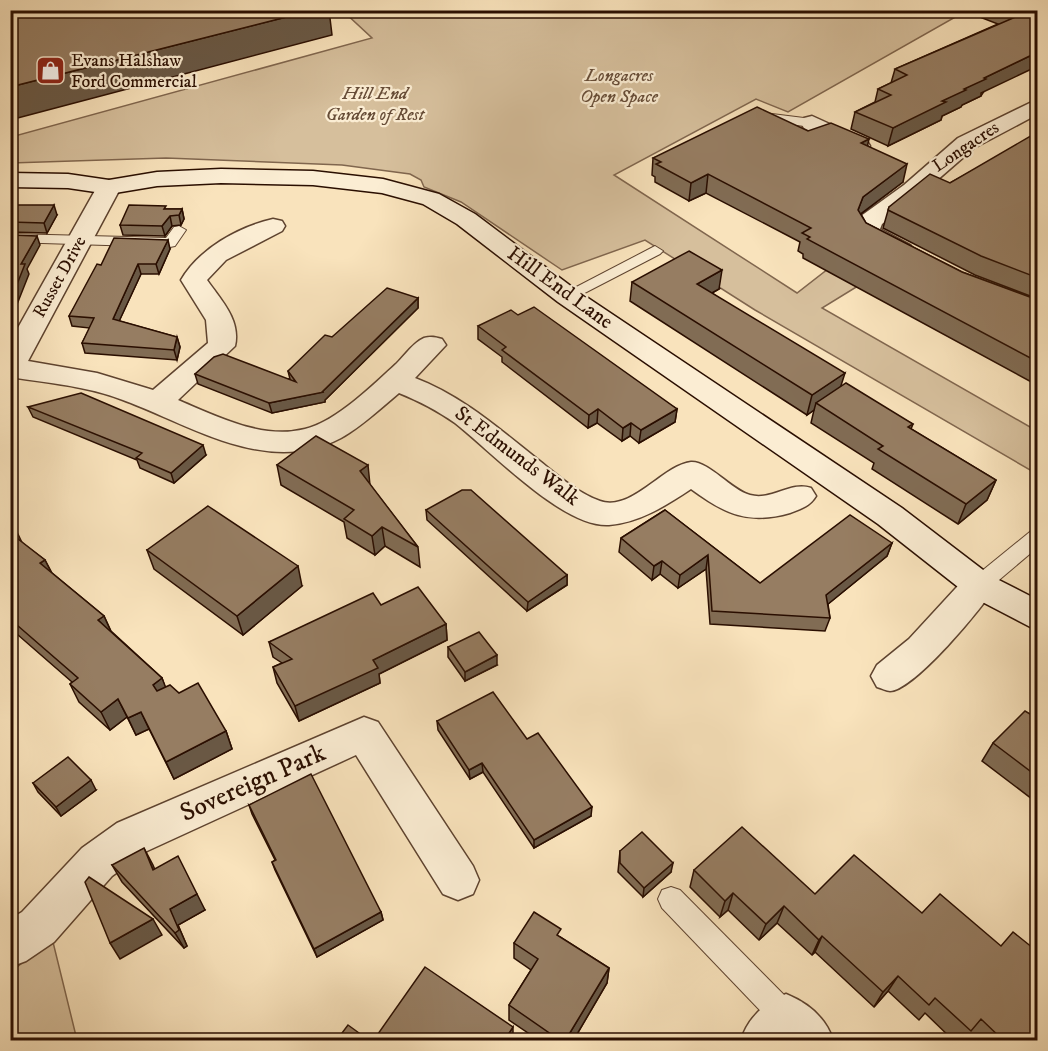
<svg xmlns="http://www.w3.org/2000/svg" width="1048" height="1051" font-family="'IM FELL DW Pica',serif">
<style>
.green{fill:#d6bf9c;stroke:#80664e;stroke-width:1.5}
.lines{fill:none;stroke-linecap:round;stroke-linejoin:round}
.lane-casing{stroke:#5e432f;stroke-width:2}
.street-casing{stroke:#5e432f;stroke-width:3}
.secondary-casing{stroke:#2a0e00;stroke-width:3}
.lane{fill:#fbedd3;fill-rule:evenodd}
.street{fill:#fbedd3;fill-rule:evenodd}
.secondary{fill:#fbedd3;fill-rule:evenodd}
.wall{fill:#816c54;stroke:#2a0e00;stroke-width:1.5}
.shaded-wall{fill:#695845;stroke:#2a0e00;stroke-width:1.5}
.building{fill:#967d62;stroke:#2a0e00;stroke-width:1.5}
.labels{text-anchor:middle;dominant-baseline:central;stroke-width:4.5;stroke-linejoin:round;paint-order:stroke}
.far-poi-label{font-size:18px;fill:#2a0e00;stroke:#fbedd3;text-anchor:start}
.far-park-label{font-size:18px;font-style:italic;fill:#664c37;stroke:#fbedd3}
.far-street-label{font-size:18px;fill:#2a0e00;stroke:#fbedd3}
.street-label{font-size:21px;fill:#2a0e00;stroke:#fbedd3}
.near-street-label{font-size:26px;fill:#2a0e00;stroke:#fbedd3}
</style>
<rect width="100%" height="100%" fill="#f9e3bc"/>
<filter id="stains"><feTurbulence type="fractalNoise" baseFrequency=".00333" numOctaves="4"/><feColorMatrix values="0 0 0 0 .2 0 0 0 0 .09 0 0 0 0 .02 0 0 0 .5 -.17"/></filter>
<radialGradient id="worn" r=".72"><stop offset=".6" stop-color="#630" stop-opacity="0"/><stop offset="1" stop-color="#630" stop-opacity=".3"/></radialGradient>
<g class="green">
<polygon points="343,11 966,11 788,112 756,99 614,175 797,293 828,269 897,262 822,308 1037,431 1037,474 755,310 645,240 562,270 461,202 424,187 421,180 410,174 342,165 166,158 11,163 11,137 372,38"/>
<polygon points="52,938 77,1040 11,1040 10,973"/>
</g>
<g class="lines">
<defs>
<g id="lane">
<polygon points="756,112 812,119 818,123 812,127 751,119 750,116"/>
<polygon points="179,226 186,230 175,246 170,247 10,242 10,234 166,238 174,227"/>
<polygon points="655,246 663,251 660,254 573,299 567,301 559,296"/>
<polygon points="1038,529 1038,547 986,591 979,593 972,591 969,585 972,579 1031,531"/>
<polygon points="671,887 680,890 796,1007 800,1017 796,1027 786,1031 776,1027 662,908 658,899 662,890"/>
</g>
<g id="street">
<path d="M1038,99V114L974,148L920,195L882,224L880,229L910,245L914,250L910,255C891,260 865,245 856,229L861,216L904,185L958,138Z"/>
<polygon points="812,116 867,141 870,146 867,151 851,151 804,128 801,123 804,118"/>
<path d="M109,180L117,182L121,187L28,361L97,373L153,390L208,343L206,320L181,280C199,249 238,227 273,219L282,221L285,226L282,231L226,260L207,280C221,300 241,320 235,346L178,400C216,416 262,440 305,429C336,422 374,384 397,363C405,355 414,342 424,338C431,336 435,337 442,339L446,345L415,378C462,396 497,427 536,458C555,473 577,493 600,501C632,512 663,465 691,462C709,461 731,490 750,495C772,501 790,481 811,488L816,496C810,506 801,509 790,513C748,525 725,514 691,489C667,505 639,523 609,525C563,528 491,451 455,423C438,411 419,401 399,393C380,409 362,426 341,438C267,477 191,425 123,400C87,386 48,383 10,377V342L97,187L101,182Z"/>
<path d="M979,572L991,576L996,585C985,606 913,691 890,691C887,691 881,688 877,687L871,676L877,665L909,639L967,576Z"/>
<polygon points="364,717 378,722 473,866 479,880 473,894 458,900 443,894 356,755 147,851 112,876 54,942 26,961 10,967 10,919 22,912 82,848 117,823"/>
<path d="M786,994C808,1003 826,1018 833,1040H741C748,1018 764,1003 786,994Z"/>
</g>
<polygon id="secondary" points="221,169 313,171 383,179 439,194 475,214 576,290 902,508 991,576 1038,600 1038,631 967,594 878,524 558,302 457,224 423,204 382,193 313,185 221,183 157,186 109,194 68,188 10,187 10,173 68,174 109,180 157,172"/>
</defs>
<use href="#lane" class="lane-casing"/>
<use href="#street" class="street-casing"/>
<use href="#secondary" class="secondary-casing"/>
<use href="#lane" class="lane"/>
<use href="#street" class="street"/>
<use href="#secondary" class="secondary"/>
</g>
<g class="wall">
<polygon points="968,10 1038,10 981,96 962,105 961,107 942,116 941,120 888,146 851,129 855,112 875,102 878,89 891,83 895,69 998,24 967,12"/>
<polygon points="808,131 868,146 903,182 861,214 866,223 962,272 1038,300 1038,384 1037,385 803,258 803,254 798,251 800,242 706,193 689,201 655,182 655,177 652,175 653,158"/>
<polygon points="1038,135 1038,299 975,275 883,228 889,207 950,183"/>
<polygon points="166,209 182,209 184,219 181,225 172,226 165,236 123,235 120,225"/>
<polygon points="57,215 47,233 10,232 10,222"/>
<polygon points="170,249 159,274 141,274 119,321 177,337 180,347 177,360 85,353 82,343 90,328 72,326 69,316 101,265"/>
<polygon points="632,282 719,289 712,293 841,386 913,424 911,429 996,480 987,500 958,524 872,469 874,463 811,423 814,410 807,415 630,301"/>
<polygon points="418,298 418,308 325,400 325,402 272,413 198,384 195,374 290,379 288,371 332,337"/>
<polygon points="518,315 677,409 675,422 639,443 630,436 622,441 597,423 588,428 502,362 502,357 478,339 478,326"/>
<polygon points="28,407 206,455 174,483 140,468 137,460 33,417"/>
<polygon points="277,465 370,485 418,547 420,567 385,546 375,555 347,538 344,522 281,485"/>
<polygon points="426,510 567,575 567,585 527,611 427,520"/>
<polygon points="665,510 760,583 892,543 887,556 828,604 830,618 825,631 710,624 706,569 678,588 660,574 652,580 619,552 621,538"/>
<polygon points="10,528 21,542 45,560 52,573 104,616 111,631 162,678 165,687 179,693 226,731 232,749 174,779 149,729 136,735 127,717 110,730 79,702 70,684 72,682 10,628"/>
<polygon points="147,550 302,586 243,635 154,569"/>
<polygon points="381,605 446,624 447,640 379,674 380,683 299,721 277,683 273,667 282,663 273,657 269,642"/>
<polygon points="448,647 497,665 465,681 448,657"/>
<polygon points="1038,706 1038,801 1036,802 982,761 993,743 1030,714"/>
<polygon points="437,721 527,739 591,816 534,848 483,772 470,779 438,730"/>
<polygon points="33,783 96,790 61,816 38,792"/>
<polygon points="249,805 381,912 383,920 317,957 275,870 272,862 275,860 252,814"/>
<polygon points="620,851 671,872 643,897 618,872"/>
<polygon points="112,865 154,869 205,910 178,925 187,946 184,948 122,882"/>
<polygon points="694,870 815,894 1038,1041 976,1041 969,1034 963,1041 954,1041 925,1013 919,1020 888,991 874,1007 815,952 812,955 777,923 759,940 728,910 720,917 690,887"/>
<polygon points="560,937 609,968 607,983 573,1041 540,1041 509,1020 509,1005 531,970 514,958 514,943"/>
</g>
<g class="shaded-wall">
<polygon points="314,10 329,10 332,35 10,120 10,87"/>
<polygon points="1038,52 1038,66 981,93 981,96 962,105 961,107 942,116 941,120 888,146 893,128 984,78"/>
<polygon points="869,139 865,157 861,143"/>
<polygon points="907,164 903,182 859,215 858,210 863,197"/>
<polygon points="708,174 706,193 689,201 691,183"/>
<polygon points="54,205 57,215 47,233 44,223"/>
<polygon points="182,209 184,219 181,225 179,215"/>
<polygon points="170,216 172,226 165,236 162,226"/>
<polygon points="37,236 40,245 27,269 29,274 10,322 10,302 21,264"/>
<polygon points="168,240 170,249 159,274 156,264"/>
<polygon points="138,264 141,274 116,328 113,319"/>
<polygon points="722,270 719,289 694,303 697,284"/>
<polygon points="418,298 418,308 325,400 325,402 272,413 269,403 322,392"/>
<polygon points="177,337 180,347 177,360 174,350"/>
<polygon points="845,373 839,392 816,403 814,410 807,415 812,395"/>
<polygon points="598,409 597,423 588,428 589,415"/>
<polygon points="677,409 675,422 639,443 641,430"/>
<polygon points="631,423 630,436 622,441 623,428"/>
<polygon points="203,445 206,455 174,483 171,473"/>
<polygon points="368,465 370,485 360,471"/>
<polygon points="996,480 987,500 958,524 966,504"/>
<polygon points="382,527 385,546 375,555 372,536"/>
<polygon points="17,532 26,551 13,535"/>
<polygon points="892,543 887,556 822,609 826,595"/>
<polygon points="708,555 706,569 678,588 680,575"/>
<polygon points="45,560 54,578 40,563"/>
<polygon points="662,561 660,574 652,580 654,566"/>
<polygon points="298,566 302,586 243,635 237,616"/>
<polygon points="567,575 567,585 527,611 528,602"/>
<polygon points="104,616 112,634 98,620"/>
<polygon points="446,624 447,640 379,674 380,683 299,721 295,706 373,660"/>
<polygon points="497,655 497,665 465,681 465,672"/>
<polygon points="162,678 169,696 161,703 153,685"/>
<polygon points="118,699 127,717 110,730 101,712"/>
<polygon points="141,712 149,729 136,735 128,718"/>
<polygon points="226,731 232,749 174,779 166,762"/>
<polygon points="482,763 483,772 470,779 469,770"/>
<polygon points="91,780 96,790 61,816 56,807"/>
<polygon points="592,807 591,816 534,848 534,840"/>
<polygon points="144,848 153,865 162,887 153,870"/>
<polygon points="673,863 671,872 643,897 644,888"/>
<polygon points="733,893 728,910 720,917 725,901"/>
<polygon points="197,894 205,910 178,925 187,946 184,948 175,933 170,909"/>
<polygon points="784,906 777,923 759,940 766,924"/>
<polygon points="381,912 383,920 317,957 314,949"/>
<polygon points="153,919 162,935 120,959 110,943"/>
<polygon points="822,936 815,952 812,955 819,940"/>
<polygon points="609,968 607,983 573,1041 565,1041"/>
<polygon points="898,976 888,991 874,1007 883,992"/>
<polygon points="513,1027 513,1041 504,1041"/>
</g>
<g class="building">
<polygon points="43,10 314,10 10,87 10,18"/>
<polygon points="1009,10 1038,10 1038,52 984,78 986,79 964,89 966,90 942,101 946,102 893,128 855,112 891,95 878,89 907,75 895,69 1020,15"/>
<polygon points="757,107 808,131 831,123 869,139 861,143 907,164 863,197 858,210 866,223 962,272 1038,300 1038,362 807,239 810,237 802,233 811,228 708,174 691,183 656,164 661,162 653,158"/>
<polygon points="1034,134 1038,135 1038,278 981,256 888,210 889,207 930,174 950,183"/>
<polygon points="17,205 54,205 44,223 10,222 10,216"/>
<polygon points="129,205 166,206 164,209 182,209 179,215 170,216 162,226 120,225"/>
<polygon points="10,235 37,236 21,264 25,264 10,302"/>
<polygon points="114,238 168,240 156,264 138,264 113,319 177,337 174,350 82,343 94,318 69,316 97,264 101,265"/>
<polygon points="689,251 722,270 697,284 845,373 812,395 632,282"/>
<polygon points="387,288 418,298 322,392 324,392 269,403 195,374 214,357 223,354 296,382 288,371 325,335 332,337"/>
<polygon points="534,307 677,409 641,430 631,423 623,428 598,409 589,415 502,350 506,347 478,326 511,310 518,315"/>
<polygon points="846,383 913,424 908,427 996,480 966,504 878,449 883,446 816,403"/>
<polygon points="81,393 203,445 171,473 136,458 142,453 28,407"/>
<polygon points="316,436 368,465 360,471 418,547 382,527 372,536 344,519 354,510 277,465"/>
<polygon points="462,490 471,490 567,575 528,602 426,510"/>
<polygon points="208,506 298,566 237,616 147,550"/>
<polygon points="665,510 760,583 850,515 892,543 826,595 830,618 712,611 708,555 680,575 662,561 654,566 621,538"/>
<polygon points="10,528 17,532 13,535 45,560 40,563 104,616 98,620 162,678 153,685 157,691 170,685 179,693 198,683 226,731 166,762 141,712 128,718 118,699 101,712 70,684 78,678 10,619"/>
<polygon points="418,587 446,624 373,660 378,668 295,706 273,667 292,659 269,642 373,593 381,605"/>
<polygon points="479,632 497,655 465,672 448,647"/>
<polygon points="493,692 527,739 538,733 592,807 534,840 482,763 469,770 437,721"/>
<polygon points="1038,706 1038,777 993,743 1025,711 1030,714"/>
<polygon points="68,757 91,780 56,807 33,783"/>
<polygon points="311,774 381,912 314,949 272,862 276,860 249,805"/>
<polygon points="742,827 815,894 854,855 922,913 940,894 1001,946 1013,932 1038,952 1038,1041 1004,1041 981,1019 971,1031 935,998 929,1005 898,976 883,992 822,936 819,940 784,906 766,924 733,893 725,901 694,870"/>
<polygon points="642,832 673,863 644,888 620,863 620,851"/>
<polygon points="144,848 153,870 178,856 197,894 170,909 179,930 175,933 112,865"/>
<polygon points="89,877 153,919 110,943 85,882"/>
<polygon points="534,912 561,929 557,935 609,968 565,1041 561,1041 509,1005 538,959 514,943"/>
<polygon points="425,967 513,1027 504,1041 373,1041"/>
<polygon points="348,1025 370,1041 336,1041"/>
</g>
<defs>
<symbol id="shop-square" viewBox="-11 -11 22 22"><rect x="-9" y="-9" width="18" height="18" rx="4" fill="#8f2418" stroke="#fbedd3"/><path d="M-5-2.5h2.3a2.7 3.5 0 0 1 5.4 0H5L5.5 6h-11ZM-1.5-2.5h3a1.5 2.3 0 0 0-3 0Z" fill="#fff"/></symbol>
</defs>
<g fill-rule="evenodd">
<use href="#shop-square" x="34" y="54" width="33" height="33"/>
</g>
<g class="labels">
<g class="far-poi-label">
<text x="71" y="61">Evans Halshaw<tspan x="71" dy="21">Ford Commercial</tspan></text>
</g>
<g class="far-park-label">
<text x="619" y="76">Longacres<tspan x="619" dy="21">Open Space</tspan></text>
<text x="375" y="94">Hill End<tspan x="375" dy="21">Garden of Rest</tspan></text>
</g>
<g class="far-street-label">
<text transform="translate(966 147) rotate(-34)">Longacres</text>
<text transform="translate(60 277) rotate(-61)">Russet Drive</text>
</g>
<g class="street-label">
<text transform="translate(560 288) rotate(36)">Hill End Lane</text>
<text transform="translate(517 456) rotate(37)">St Edmunds Walk</text>
</g>
<g class="near-street-label">
<text transform="translate(253 783) rotate(-24)">Sovereign Park</text>
</g>
</g>
<rect width="1048" height="1051" fill="none" stroke="#f9e3bc" stroke-width="36"/>
<rect x="12" y="12" width="1024" height="1027" fill="none" stroke="#2a0e00" stroke-width="3"/>
<rect x="18" y="18" width="1012" height="1015" fill="none" stroke="#2a0e00" stroke-width="1.5"/>
<rect width="100%" height="100%" filter="url(#stains)"/>
<rect width="100%" height="100%" fill="url(#worn)"/>
</svg>
